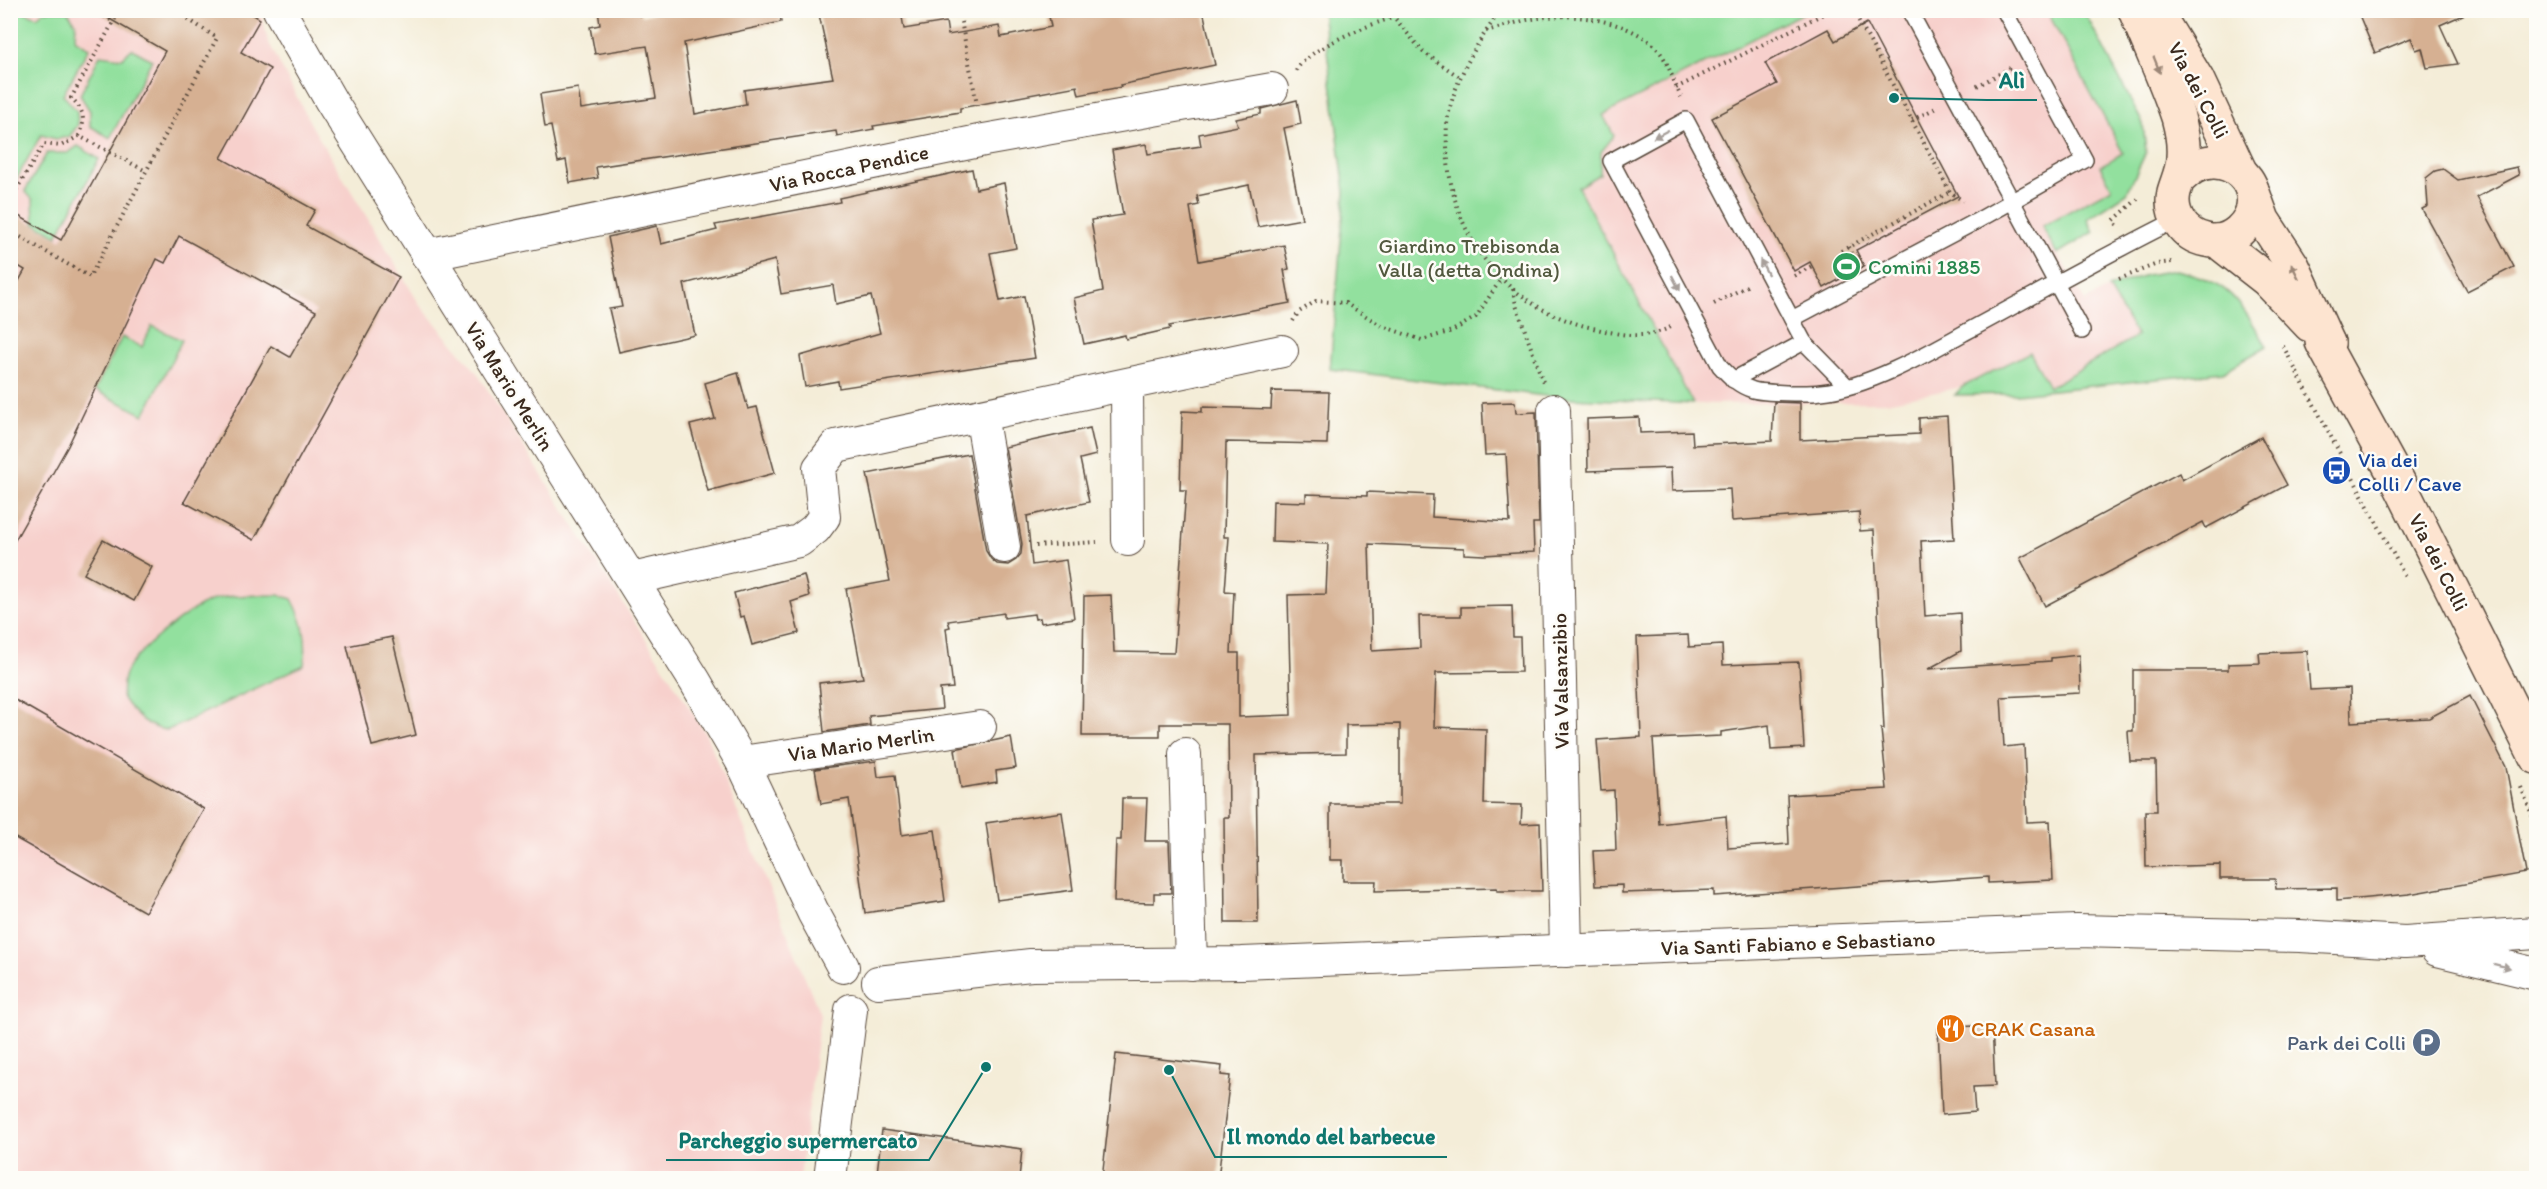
<svg xmlns="http://www.w3.org/2000/svg" width="2547" height="1189" font-family="Itim,sans-serif">
<style>
.built{fill:#f7d0cc}
.green{fill:#92e09e;stroke:#66855e;stroke-width:1.5}
.building{fill:#d6b092}
.lines{fill:none;stroke-linecap:round;stroke-linejoin:round}
.lane-casing{stroke:#57473a;stroke-width:18}
.street-casing{stroke:#57473a;stroke-width:34}
.secondary-casing{stroke:#57473a;stroke-width:36}
.path{stroke:#57473a;stroke-width:4;stroke-dasharray:1.5 4.5;stroke-linecap:butt}
.lane{stroke:#fff;stroke-width:15}
.street{stroke:#fff;stroke-width:32}
.secondary{stroke:#fde4d0;stroke-width:33}
.oneway{fill:#9c8777}
.oneway2{fill:#a79f9a}
.labels{text-anchor:middle;dominant-baseline:central;stroke-width:5;stroke-linejoin:round;paint-order:stroke}
.street-label{font-size:21px;fill:#3b2a1e;stroke:#fdfcf7}
.park-label{font-size:21px;fill:#51583e;stroke:#fdfcf7}
.leisure-label{font-size:21px;fill:#27864d;stroke:#fdfcf7;text-anchor:start}
.transit-label{font-size:21px;fill:#164399;stroke:#fdfcf7;text-anchor:start}
.food-label{font-size:21px;fill:#c56008;stroke:#fdfcf7;text-anchor:start}
.service-label{font-size:21px;fill:#4e5e75;stroke:#fdfcf7;text-anchor:end}
.leader{fill:none;stroke:#0f766e;stroke-width:2}
.callout-dot{fill:#0f766e;stroke:#fdfcf7;stroke-width:2}
.callout-label{font-size:22px;text-anchor:middle;font-weight:bold;fill:#0f766e;stroke:#fdfcf7;stroke-width:5;stroke-linejoin:round;paint-order:stroke}
</style>
<rect width="100%" height="100%" fill="#fdfcf7"/>
<filter id="ink" filterUnits="userSpaceOnUse"><feTurbulence type="fractalNoise" baseFrequency=".0167" numOctaves="2"/><feDisplacementMap in="SourceGraphic" scale="12" xChannelSelector="R" yChannelSelector="G"/><feConvolveMatrix kernelMatrix="1 2 1 2 8 2 1 2 1" color-interpolation-filters="sRGB"/></filter>
<filter id="wash" filterUnits="userSpaceOnUse"><feTurbulence type="fractalNoise" baseFrequency=".008" numOctaves="4" result="noise"/><feDisplacementMap in="SourceGraphic" scale="24" xChannelSelector="R" yChannelSelector="G"/><feGaussianBlur stdDeviation="1.35" result="paint"/><feColorMatrix in="noise" values="0 0 0 0 0 0 0 0 0 0 0 0 0 0 0 0 0 1.4 0 .05"/><feComposite in="paint" operator="in"/></filter>
<g filter="url(#wash)">
<rect width="100%" height="100%" fill="#f4edd8"/>
<g class="built">
<polygon points="10,11 260,11 268,41 313,128 420,305 475,370 706,734 820,1014 800,1178 11,1178"/>
<polygon points="1807,11 2047,11 2123,153 2112,188 2042,226 2085,301 2108,288 2137,336 2049,387 2030,352 1962,387 1886,402 1693,404 1577,186 1600,174 1601,152 1614,136 1603,115"/>
</g>
<g class="green">
<polygon points="19,10 37,17 44,11 67,11 76,23 75,39 89,48 63,95 77,111 78,125 69,137 56,139 41,135 13,185 10,184 10,25"/>
<polygon points="1322,11 1807,11 1603,115 1614,136 1601,152 1600,174 1578,187 1693,404 1552,397 1330,369 1345,192"/>
<polygon points="2047,11 2084,11 2143,124 2146,152 2127,193 2087,219 2094,232 2057,254 2042,226 2112,188 2100,166 2123,153"/>
<polygon points="132,49 152,60 110,138 90,126 90,111 80,95 100,55 122,58"/>
<polygon points="78,146 99,159 57,236 34,223 33,200 25,191 47,153 68,153"/>
<path d="M2176,270C2232,282 2238,301 2267,346L2223,372L2016,394L1955,395L1962,387L2030,352L2049,387L2137,336L2108,288L2146,275Z"/>
<polygon points="152,326 182,340 144,415 95,390 122,337 142,347"/>
<path d="M278,595L292,599C304,621 308,641 304,665L168,730C147,729 133,714 122,697C123,690 122,681 125,674C134,652 190,608 213,600C232,594 258,596 278,595Z"/>
</g>
<g id="blocks">
<g class="building">
<polygon points="94,10 246,10 260,19 241,52 270,69 221,158 315,210 306,226 399,277 254,540 184,502 271,346 290,357 316,311 179,236 165,263 157,259 68,446 10,549 10,297 25,270 10,261 10,211 61,240 165,51"/>
<polygon points="598,10 640,10 641,16 667,10 780,10 781,22 684,43 695,114 746,104 744,90 833,78 818,10 901,11 904,29 946,22 948,35 999,26 1001,37 1051,27 1049,16 1057,14 1056,10 1203,10 1215,65 1120,85 1121,87 1079,95 1077,86 960,108 960,112 873,126 874,129 837,136 836,131 596,167 598,178 570,183 566,160 558,162 551,126 545,127 540,94 578,88 581,109 656,98 647,46 595,54 590,27 600,25"/>
<polygon points="2357,10 2474,10 2440,25 2458,64 2427,68 2422,48 2416,50 2411,38 2375,53"/>
<polygon points="1867,23 1958,196 1856,250 1864,266 1824,288 1810,262 1794,271 1712,118 1777,84 1765,63 1828,29 1835,41"/>
<polygon points="1297,100 1301,124 1284,128 1302,219 1258,227 1249,185 1197,196 1199,205 1190,207 1199,261 1284,245 1289,269 1284,270 1290,303 1169,326 1170,329 1126,339 1125,335 1084,344 1074,298 1103,291 1091,220 1123,215 1112,150 1146,144 1148,154 1201,146 1199,134 1238,126 1236,119 1261,114 1261,109"/>
<polygon points="2517,167 2519,175 2477,197 2514,267 2467,291 2422,209 2428,206 2426,178 2435,171 2443,169 2458,180"/>
<polygon points="972,169 976,189 1004,183 1016,248 990,253 1000,301 1024,296 1035,358 839,388 838,381 805,387 800,356 880,333 871,296 836,304 833,285 781,294 775,260 684,284 695,335 619,352 609,309 622,307 608,237 657,226 661,244 717,230 715,225 840,202 839,198"/>
<polygon points="738,373 748,409 757,407 775,473 708,491 690,425 715,419 705,383"/>
<polygon points="1272,391 1329,392 1327,444 1226,442 1224,537 1229,537 1225,591 1234,592 1231,653 1239,653 1239,717 1291,715 1288,595 1326,594 1328,544 1272,542 1273,501 1306,502 1306,494 1367,496 1367,492 1433,495 1432,517 1510,522 1506,454 1485,455 1482,403 1515,402 1516,413 1536,412 1539,523 1533,523 1534,552 1484,555 1464,554 1464,548 1369,544 1372,651 1420,648 1419,616 1461,616 1461,607 1512,606 1513,637 1520,637 1521,672 1436,673 1434,727 1486,729 1484,804 1522,805 1521,824 1540,823 1542,891 1497,891 1497,888 1375,891 1376,881 1343,881 1343,860 1330,860 1330,804 1400,804 1400,724 1346,725 1346,753 1256,755 1258,923 1225,923 1224,817 1229,817 1228,724 1160,724 1160,736 1082,736 1084,596 1111,595 1114,652 1174,653 1186,490 1180,490 1182,411 1202,412 1202,407 1271,409"/>
<polygon points="1774,402 1800,403 1800,440 1919,434 1919,418 1947,416 1954,539 1921,541 1925,616 1960,613 1961,651 1928,669 2051,661 2051,658 2079,655 2080,693 2001,697 2004,747 2024,745 2027,822 2050,821 2053,880 1988,883 1988,877 1714,896 1714,890 1622,893 1622,885 1595,886 1593,851 1616,850 1614,790 1601,791 1597,740 1641,737 1637,637 1688,635 1689,647 1722,645 1723,665 1799,662 1804,748 1771,750 1769,725 1721,732 1721,736 1653,739 1659,824 1726,816 1728,848 1789,844 1787,795 1887,789 1881,729 1884,729 1874,530 1860,531 1859,512 1732,521 1730,489 1672,491 1671,468 1588,471 1587,419 1639,417 1640,433 1692,431 1693,445 1772,441"/>
<polygon points="1090,428 1096,455 1080,459 1089,502 1027,516 1032,565 1066,560 1074,618 1041,623 1040,618 1035,619 1034,614 1004,618 1004,613 948,621 950,627 946,628 953,688 940,689 942,709 869,716 870,725 824,732 819,683 863,678 846,589 890,581 867,474 969,454 986,551 991,559 997,564 1008,565 1016,560 1021,554 1022,544 1005,447"/>
<polygon points="2261,437 2287,485 2206,528 2203,522 2045,606 2020,558 2179,473 2182,480"/>
<polygon points="103,540 152,567 134,601 84,574"/>
<polygon points="804,575 809,596 791,602 799,633 752,645 744,616 740,617 734,593"/>
<polygon points="392,637 416,735 372,746 347,646"/>
<polygon points="2307,651 2310,690 2350,688 2351,722 2429,718 2470,696 2506,767 2526,873 2409,894 2337,901 2337,888 2276,889 2275,879 2220,879 2220,865 2146,867 2145,811 2157,811 2156,761 2130,761 2128,731 2133,731 2133,670 2228,670 2228,664 2260,663 2259,653"/>
<polygon points="10,697 204,809 145,912 10,835"/>
<polygon points="1011,737 1016,768 996,771 997,782 961,788 955,749"/>
<polygon points="876,761 878,777 895,775 902,835 935,830 945,901 865,913 849,799 821,804 815,769"/>
<polygon points="1122,798 1147,798 1145,841 1169,841 1171,893 1154,893 1154,903 1114,902 1116,840 1121,840"/>
<polygon points="1062,812 1073,890 997,900 986,823"/>
<polygon points="1992,1025 1995,1086 1973,1087 1975,1112 1942,1115 1938,1028"/>
<polygon points="1116,1054 1222,1066 1221,1075 1230,1076 1218,1179 1102,1179"/>
<polygon points="882,1130 1022,1149 1019,1179 958,1179 877,1173"/>
</g>
</g>
</g>
<g filter="url(#ink)">
<use href="#blocks" fill-opacity="0" stroke="#57473a" stroke-width="1.5"/>
<g class="lines">
<defs>
<g id="lane">
<polyline points="1909,10 2082,331"/>
<polyline points="1792,319 1975,222 2085,160 2004,10"/>
<polyline points="1733,380 1804,342"/>
<path d="M1847,386L1804,342L1686,120L1611,161L1720,366C1729,376 1739,386 1753,390C1763,393 1809,394 1821,392C1866,388 1925,355 1964,333C2035,295 2105,255 2178,219"/>
</g>
<g id="street">
<polyline points="279,10 331,101 695,681 742,762 813,912 843,967"/>
<polyline points="427,255 984,140 1272,89"/>
<polyline points="1127,385 1128,540"/>
<polyline points="1554,410 1566,951"/>
<polyline points="981,415 1004,547"/>
<polyline points="632,579 799,541 815,529 824,517 819,468 836,446 1282,351"/>
<polyline points="1185,754 1191,964"/>
<polyline points="742,762 980,727"/>
<polyline points="2437,950 2536,974"/>
<polyline points="878,982 1031,965 1242,963 2077,931 2300,936 2405,942 2536,933"/>
<polyline points="830,1178 851,1010"/>
</g>
<g id="secondary">
<path d="M2135,10C2149,45 2166,81 2178,117C2181,128 2184,145 2183,157C2183,170 2177,181 2174,192C2169,214 2184,236 2206,240C2218,243 2230,239 2239,231C2281,193 2223,132 2179,179"/>
<polyline points="2155,10 2197,79 2240,171"/>
<polyline points="2252,190 2263,220 2293,266 2328,343"/>
<polyline points="2217,241 2267,280 2310,325"/>
<polyline points="2328,343 2322,342 2399,483 2536,757"/>
</g>
</defs>
<use href="#lane" class="lane-casing"/>
<use href="#street" class="street-casing"/>
<use href="#secondary" class="secondary-casing"/>
<g class="path">
<polyline points="94,10 114,22"/>
<polyline points="959,10 978,110"/>
<polyline points="1388,10 1423,52 1461,78"/>
<path d="M1501,10C1479,40 1457,75 1449,112C1445,128 1447,146 1448,162C1455,243 1510,308 1589,327C1620,335 1644,341 1673,326"/>
<polyline points="1853,10 1950,192 1963,201"/>
<path d="M1486,31C1503,27 1521,20 1539,18C1576,12 1640,22 1662,55C1670,67 1674,84 1681,97"/>
<path d="M1296,71C1306,49 1369,24 1393,18"/>
<polyline points="1977,86 2010,68"/>
<polyline points="1676,88 1831,10"/>
<polyline points="1912,120 1936,108"/>
<path d="M79,136C86,121 84,109 71,98L120,10"/>
<polyline points="10,200 44,144 61,146 79,136 146,171"/>
<polyline points="2117,225 2114,220 2140,197"/>
<polyline points="10,231 90,277 217,38 174,10"/>
<polyline points="1848,247 1855,260"/>
<polyline points="1841,251 1950,192"/>
<polyline points="1794,276 1812,266"/>
<polyline points="2119,279 2157,264 2172,262"/>
<polyline points="1513,289 1516,305 1543,382"/>
<polyline points="1714,304 1747,286"/>
<polyline points="1293,321 1299,312 1316,301 1345,303 1382,326 1422,340 1452,331 1476,317 1501,279"/>
<polyline points="2283,346 2406,578"/>
<polyline points="1036,546 1097,542"/>
<polyline points="2521,787 2536,825"/>
</g>
<use href="#lane" class="lane"/>
<use href="#street" class="street"/>
<use href="#secondary" class="secondary"/>
</g>
<defs><path id="oneway-solid" d="M-6-.8H1V-3.2L6.5 0L1 3.2V.8H-6Z" transform="scale(1.5)"/></defs>
<g class="oneway">
<use href="#oneway-solid" transform="translate(2157 65) rotate(68)"/>
<use href="#oneway-solid" transform="translate(2295 271) rotate(-116)"/>
</g>
<g class="oneway2">
<use href="#oneway-solid" transform="translate(1661 134) rotate(152)"/>
<use href="#oneway-solid" transform="translate(1764 267) rotate(-118)"/>
<use href="#oneway-solid" transform="translate(1676 283) rotate(62)"/>
<use href="#oneway-solid" transform="translate(2502 966) rotate(14)"/>
</g>
</g>
<defs>
<symbol id="stadium-disc" viewBox="-11 -11 22 22"><circle r="9.5" fill="#2e9e5b" stroke="#fdfcf7"/><path d="M0-5a6.5 5 0 1 0 0 10a6.5 5 0 1 0 0-10ZM-3.5-1.8h7v3.6h-7Z" fill="#fff"/></symbol>
<symbol id="bus-disc" viewBox="-11 -11 22 22"><circle r="9.5" fill="#1a4fb4" stroke="#fdfcf7"/><path d="M-5-6H5V4H4V6H2V4H-2V6H-4V4H-5ZM-3.5-4V0h7V-4ZM-3.5 1.2v1.5H-2V1.2ZM2 1.2v1.5H3.5V1.2Z" fill="#fff"/></symbol>
<symbol id="restaurant-disc" viewBox="-11 -11 22 22"><circle r="9.5" fill="#e8710a" stroke="#fdfcf7"/><path d="M-5-6h1v4h1v-4h1v4h1v-4h1v5L-1.5 .5V6h-2V.5L-5-1ZM5-6V6H3V1.5H1.5Q1.5-4 5-6Z" fill="#fff"/></symbol>
<symbol id="parking-disc" viewBox="-11 -11 22 22"><circle r="9.5" fill="#5c6f8a" stroke="#fdfcf7"/><path d="M-3.5-5.5H1a3.5 3.5 0 0 1 0 7H-1V5.5H-3.5ZM-1-3.4V-.6H.8a1.4 1.4 0 0 0 0-2.8Z" fill="#fff"/></symbol>
</defs>
<g fill-rule="evenodd">
<use href="#stadium-disc" x="1830" y="250" width="33" height="33"/>
<use href="#bus-disc" x="2320" y="454" width="33" height="33"/>
<use href="#restaurant-disc" x="1934" y="1012" width="33" height="33"/>
<use href="#parking-disc" x="2410" y="1026" width="33" height="33"/>
</g>
<g class="labels">
<g class="street-label">
<text transform="translate(2199 90) rotate(62)">Via dei Colli</text>
<text transform="translate(849 168) rotate(-12)">Via Rocca Pendice</text>
<text transform="translate(510 386) rotate(58)">Via Mario Merlin</text>
<text transform="translate(2439 562) rotate(63)">Via dei Colli</text>
<text transform="translate(1560 681) rotate(-91)">Via Valsanzibio</text>
<text transform="translate(861 744) rotate(-8)">Via Mario Merlin</text>
<text transform="translate(1798 943) rotate(-2)">Via Santi Fabiano e Sebastiano</text>
</g>
<g class="park-label">
<text x="1469" y="245">Giardino Trebisonda<tspan x="1469" dy="24">Valla (detta Ondina)</tspan></text>
</g>
<g class="leisure-label">
<text x="1868" y="266">Comini 1885</text>
</g>
<g class="transit-label">
<text x="2358" y="459">Via dei<tspan x="2358" dy="24">Colli / Cave</tspan></text>
</g>
<g class="food-label">
<text x="1971" y="1028">CRAK Casana</text>
</g>
<g class="service-label">
<text x="2406" y="1042">Park dei Colli</text>
</g>
</g>
<path class="leader" d="M1894 98L1987 100H2037M1169 1070L1215 1157H1447M986 1067L929 1160H666"/>
<g class="callout-dot">
<circle cx="1894" cy="98" r="6"/>
<circle cx="1169" cy="1070" r="6"/>
<circle cx="986" cy="1067" r="6"/>
</g>
<g class="callout-label">
<text x="2012" y="88">Alì</text>
<text x="1331" y="1144">Il mondo del barbecue</text>
<text x="798" y="1148">Parcheggio supermercato</text>
</g>
<rect width="2547" height="1189" fill="none" stroke="#fdfcf7" stroke-width="36"/>
</svg>
